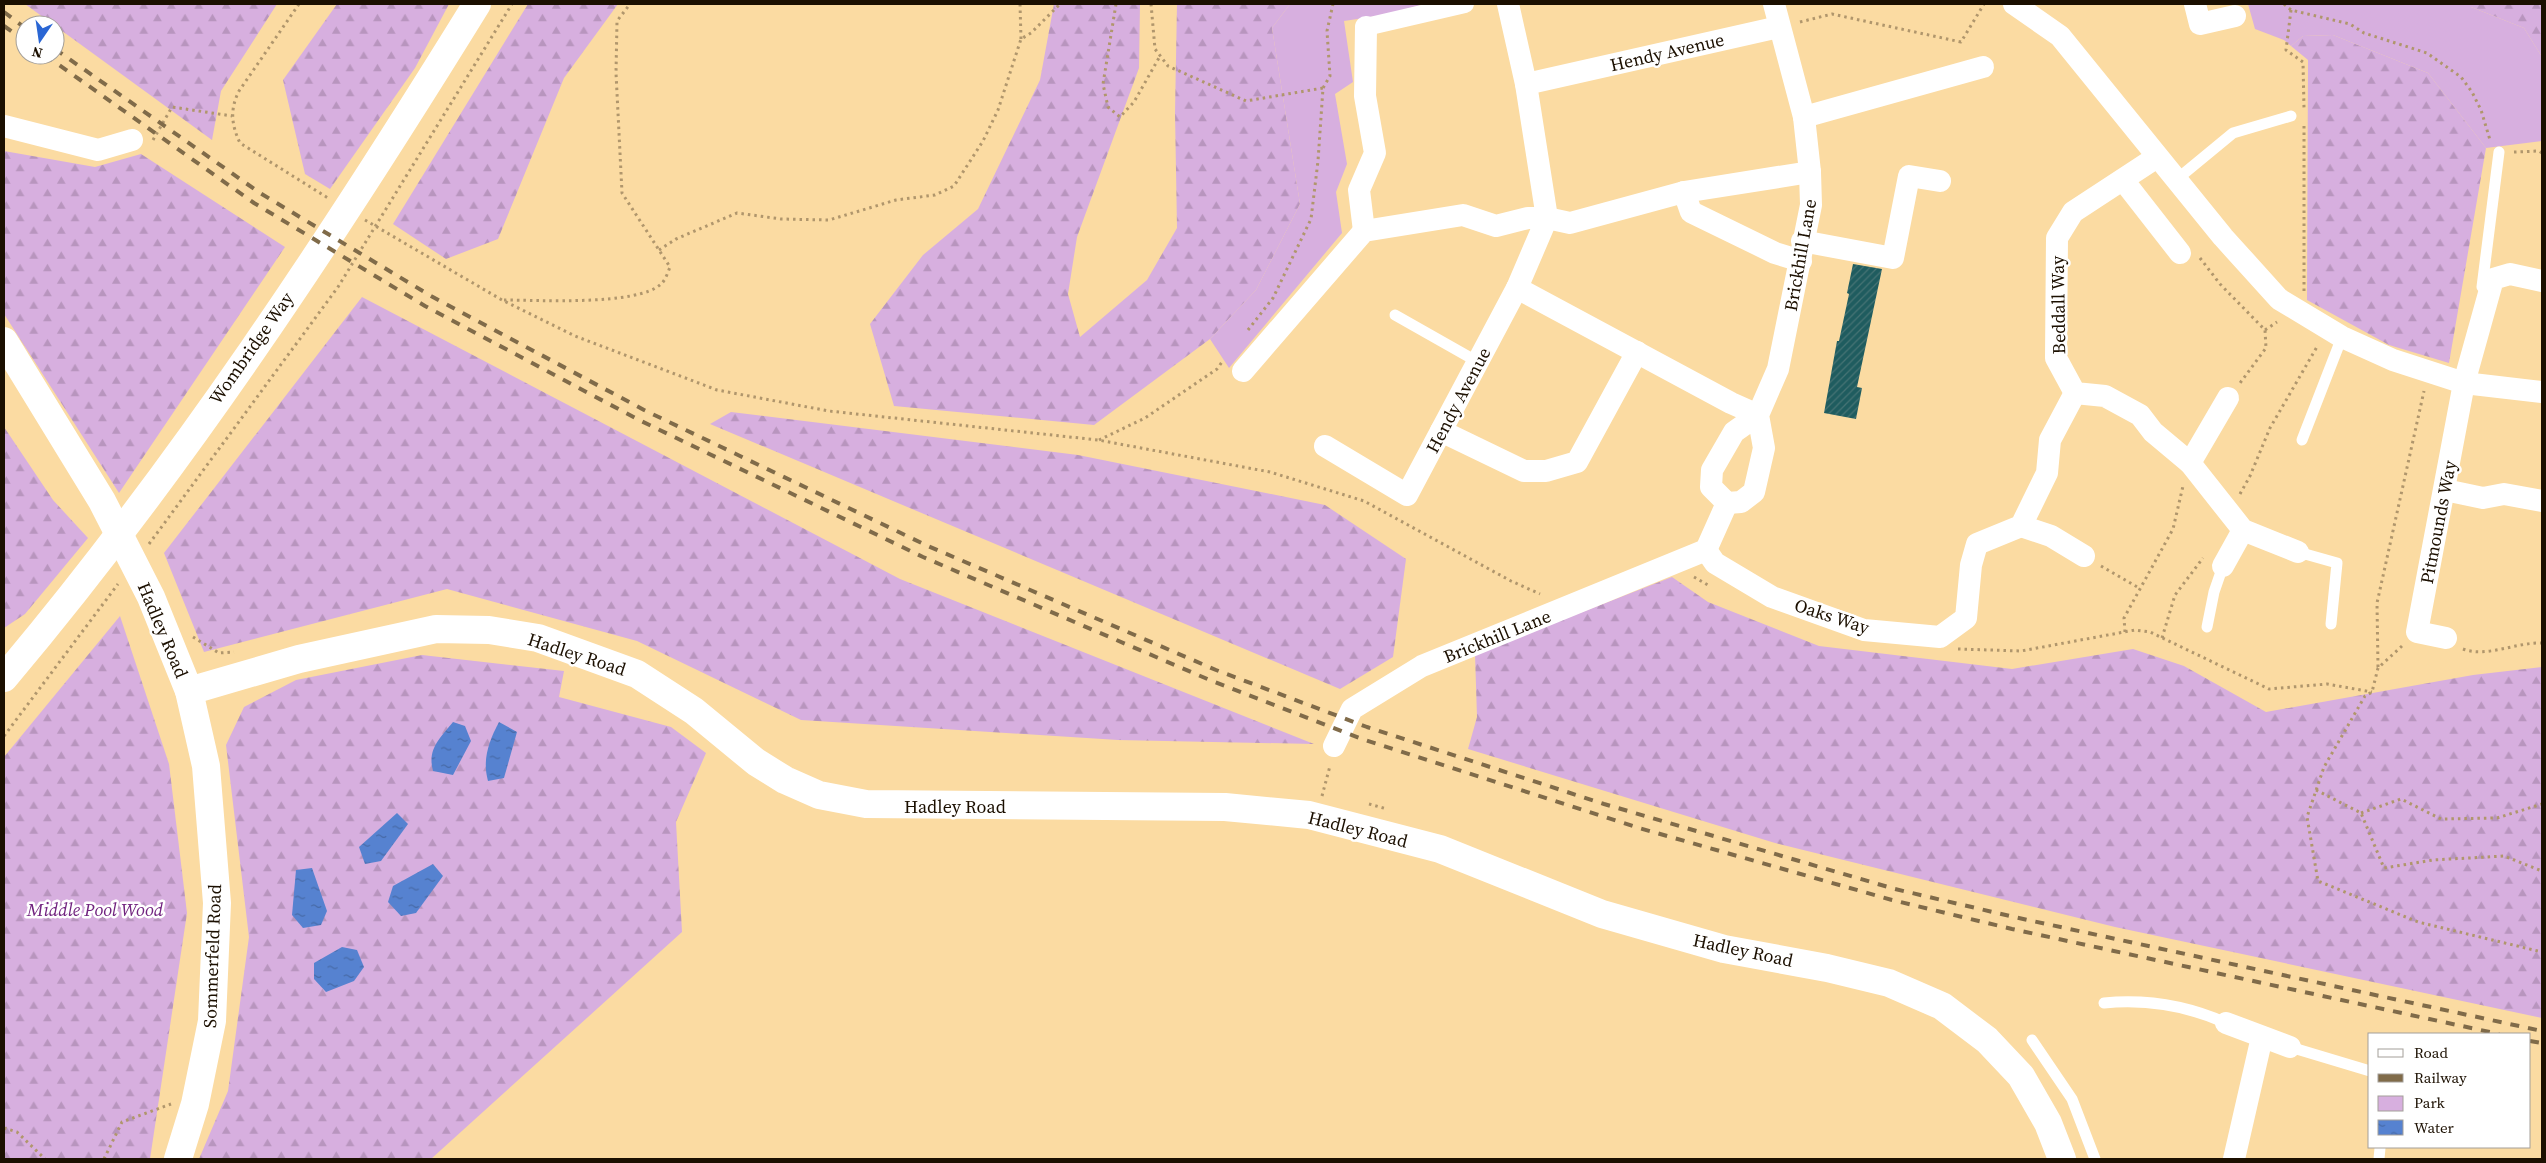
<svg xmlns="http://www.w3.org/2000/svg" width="2546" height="1163" font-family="'Source Serif 4',serif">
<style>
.forest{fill:url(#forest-firs)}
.green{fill:#d7afdf}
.water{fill:url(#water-ripples)}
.building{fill:url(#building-hatch)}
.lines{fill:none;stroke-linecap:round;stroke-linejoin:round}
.path{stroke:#b0966c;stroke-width:3;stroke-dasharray:2.5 4;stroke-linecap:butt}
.service{stroke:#fff;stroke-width:11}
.pedestrian{stroke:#fff;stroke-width:18}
.minor{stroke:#fff;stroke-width:22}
.tertiary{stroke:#fff;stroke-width:28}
.secondary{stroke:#fff;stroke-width:28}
.rail{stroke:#806b49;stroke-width:4;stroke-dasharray:9 9;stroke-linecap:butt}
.labels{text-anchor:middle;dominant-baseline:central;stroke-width:5;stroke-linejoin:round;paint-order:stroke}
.street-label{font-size:18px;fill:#1b0f00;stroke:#fff}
.park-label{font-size:18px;font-style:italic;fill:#71237f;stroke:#fff}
</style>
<defs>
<pattern id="forest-firs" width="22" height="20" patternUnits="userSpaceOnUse" patternTransform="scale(1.25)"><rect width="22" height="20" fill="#d7afdf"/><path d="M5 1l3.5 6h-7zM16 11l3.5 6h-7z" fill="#b895be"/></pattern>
<pattern id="water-ripples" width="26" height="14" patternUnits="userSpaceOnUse" patternTransform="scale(1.25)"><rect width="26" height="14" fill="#5682d0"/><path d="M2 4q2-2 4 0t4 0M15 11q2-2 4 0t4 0" fill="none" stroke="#4669a6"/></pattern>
<pattern id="building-hatch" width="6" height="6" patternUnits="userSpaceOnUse" patternTransform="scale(1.25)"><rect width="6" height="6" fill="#1f5c5f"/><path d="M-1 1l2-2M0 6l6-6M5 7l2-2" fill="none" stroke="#467374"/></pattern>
</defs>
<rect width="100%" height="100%" fill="#fbdba2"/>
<g class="forest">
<polygon points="25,4 277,4 221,91 212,140"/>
<polygon points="337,4 449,4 415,68 330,189 305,174 283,80"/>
<polygon points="528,4 618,4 564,78 498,239 446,259 393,224"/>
<polygon points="1054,4 1140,4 1139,68 1077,237 1068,294 1080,337 1147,280 1177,228 1175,113 1177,4 1290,4 1272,28 1300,204 1256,290 1210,339 1094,425 894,406 870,324 923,255 978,209 1040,80"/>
<polygon points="2471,4 2542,4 2542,57 2524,28 2471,7"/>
<polygon points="2333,35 2428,73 2486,148 2449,363 2389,345 2307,300 2308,60 2291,46 2303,36"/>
<polygon points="4,151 95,167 141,154 285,247 119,493 4,314"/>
<polygon points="362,297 900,579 1314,744 1118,740 801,720 637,641 447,589 204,652 164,553"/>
<polygon points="731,412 1078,455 1325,505 1406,559 1393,657 1340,689 710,424"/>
<polygon points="4,427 53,500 88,538 25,614 4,628"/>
<polygon points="1672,577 1708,602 1819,646 2012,669 2133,649 2184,666 2266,712 2473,675 2542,667 2542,1018 2115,927 1775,843 1468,749 1477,717 1475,654"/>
<polygon points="120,616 169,764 187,913 150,1159 4,1159 4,757"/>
<polygon points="422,655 564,671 559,697 671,727 706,753 676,822 682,932 431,1159 199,1159 228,1091 249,937 226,745 244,707 296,680"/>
</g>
<g class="green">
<polygon points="1290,4 1425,4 1384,15 1344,21 1353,82 1335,94 1347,164 1336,192 1342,233 1229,368 1210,339 1256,290 1300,204 1272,28"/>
<polygon points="2248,4 2471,4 2471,7 2524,28 2542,57 2542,141 2486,148 2428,73 2333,35 2303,36 2291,46 2284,40 2255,29"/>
</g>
<g class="water">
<path d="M453,722L465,726L471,741L453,775L433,771C427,749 440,738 453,722Z"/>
<path d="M499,722L517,732L504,778L488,781C482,759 489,741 499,722Z"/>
<polygon points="397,813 408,824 381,861 365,864 359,847"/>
<polygon points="433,864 443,876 416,913 401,916 388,902 393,886"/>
<polygon points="312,868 327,911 321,925 303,928 292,915 296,870"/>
<polygon points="342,947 357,950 364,967 354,981 326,992 314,979 314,963"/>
</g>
<polygon class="building" points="1853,264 1882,269 1857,387 1862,388 1856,419 1824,413 1837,341 1839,341 1849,294 1847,293"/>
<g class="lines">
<g class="path">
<path d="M299,4L239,91C230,109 231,124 240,143L328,198"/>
<polyline points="1020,4 1021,39"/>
<polyline points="1116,4 1103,84 1108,107 1120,117 1134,102 1160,56"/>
<polyline points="1151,4 1155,49 1168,66 1246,101 1323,88"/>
<polyline points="2284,4 2291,10 2350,24 2364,33 2427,53 2461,77 2472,92 2481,110 2490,140"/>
<polyline points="2291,10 2286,50 2303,62 2304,108"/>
<polyline points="1800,22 1832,14 1961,42 1984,4"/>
<polyline points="153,140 172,107 232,116"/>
<polyline points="2514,152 2539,151 2542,153"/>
<polyline points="365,220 502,300 575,336 717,390 829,411 1098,440 1270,472 1364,501 1511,581 1540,594"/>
<polyline points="659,250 676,239 737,213 781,219 829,220 896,200 935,195 954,186 983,141 998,110 1021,39 1031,33 1060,4"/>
<polyline points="2200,258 2220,284 2265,330 2266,348 2240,383"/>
<polyline points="2304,291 2304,124"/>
<path d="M504,300C538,300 638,306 661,284C665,281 668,272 670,267L622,193L616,73L617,21L630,4"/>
<polyline points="1248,330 1273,298 1311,219 1318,161 1323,88 1330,76 1327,31 1333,4"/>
<polyline points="2265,330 2277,322"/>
<polyline points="1099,440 1145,418 1217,369 1222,362"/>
<polyline points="2240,494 2250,476 2270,428 2318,345"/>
<polyline points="149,544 338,287 512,4"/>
<polyline points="2101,566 2139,588"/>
<polyline points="1694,577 1708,585"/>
<polyline points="2125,632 2124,618 2173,529 2183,486"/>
<polyline points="193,637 219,653 234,652"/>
<polyline points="2162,638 2175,595 2203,558"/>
<polyline points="2402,646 2378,668 2372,692 2365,696 2324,767 2307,817 2318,881 2418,922 2542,952"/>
<polyline points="1958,649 2021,651 2135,630 2150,632 2269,689 2327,684 2372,692"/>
<path d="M2463,649C2487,658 2516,642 2542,643"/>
<polyline points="2378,667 2377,603 2424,391"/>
<polyline points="4,736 118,584"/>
<polyline points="2316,790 2361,813 2384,868 2433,860 2504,856 2542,871"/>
<polyline points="1322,796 1330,766"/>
<polyline points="1369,804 1387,809"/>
<polyline points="2361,813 2401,799 2441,819 2497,818 2542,804"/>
<polyline points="4,1128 17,1132 45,1159"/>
<polyline points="104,1159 122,1122 171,1104"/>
</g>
<g class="service">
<polyline points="2176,180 2233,133 2291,116"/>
<polyline points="2482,287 2499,152"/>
<polyline points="1395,315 1478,362"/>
<polyline points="2302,440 2342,337"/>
<polyline points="2298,552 2337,563 2331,624"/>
<polyline points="2207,627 2214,592 2223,566"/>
<path d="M2104,1003C2146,999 2188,1006 2226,1023"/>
<polyline points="2032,1040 2072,1099 2095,1159"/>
<polyline points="2290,1047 2370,1071"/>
<polyline points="2379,1159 2380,1148"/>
</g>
<polyline class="pedestrian" points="1366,27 1465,4"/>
<g class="minor">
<polyline points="1508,4 1526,84 1547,218"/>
<polyline points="2014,4 2060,36 2223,237 2279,299 2342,337 2393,360 2464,383 2542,392"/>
<polyline points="2195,4 2200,24 2235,16"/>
<polyline points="1526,84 1779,27"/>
<polyline points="1804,117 1983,67"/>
<polyline points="4,126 98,150 132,140"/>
<polyline points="2157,157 2073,212 2057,238 2056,358 2075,393 2105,396 2140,415 2153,432 2190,463 2243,530 2298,552"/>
<polyline points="2123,180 2180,253"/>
<polyline points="1684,192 1691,212 1775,253 1801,261"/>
<polyline points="1364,231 1359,190 1375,153 1365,96 1366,27"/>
<polyline points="1802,241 1893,258 1909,176 1940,181"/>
<polyline points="1517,288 1731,403 1758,415"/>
<polyline points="1243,371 1364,231 1463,215 1496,226 1528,218 1547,218 1570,223 1684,192 1810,172"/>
<polyline points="1758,415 1764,448 1754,492 1741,502 1727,503 1711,487 1712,470 1734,432 1758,415 1778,369 1811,205 1810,172 1804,117 1774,4"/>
<polyline points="1441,431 1524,471 1546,471 1577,462 1637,352"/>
<polyline points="1325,446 1407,495 1517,288 1547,218"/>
<polyline points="2190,463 2228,398"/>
<polyline points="2445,490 2483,498 2504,494 2542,501"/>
<polyline points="2021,526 2051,536 2084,556"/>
<polyline points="1706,550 1715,563 1772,597 1864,630 1940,637 1966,618 1971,565 1977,544 2021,526 2047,473 2050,440 2075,393"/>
<polyline points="2223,566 2243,530"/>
<polyline points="2446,638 2417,632 2464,383 2493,279 2510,274 2542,281"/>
<polyline points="1334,746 1352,709 1422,666 1706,550 1727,503"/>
<polyline points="2226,1023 2290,1047"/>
<polyline points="2234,1159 2262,1037"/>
</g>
<g class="tertiary">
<polyline points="4,341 102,501 151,597 189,691 206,766 217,903 212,1021 195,1104 178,1159"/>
<polyline points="189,691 299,659 436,629 489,630 538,638 637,674 694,711 756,762 785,780 819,795 866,804 1225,807 1309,815 1440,849 1602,914 1724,949 1827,968 1889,983 1942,1006 1987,1040 2021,1076 2048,1123 2062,1159"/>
</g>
<path class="secondary" d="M4,678C181,468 333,237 477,4"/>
<g class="rail">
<polyline points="4,12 25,28"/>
<polyline points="4,26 25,41"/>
<polyline points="55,49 260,193 431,296 644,410 928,546 1216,670 1367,727 1604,804 1895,889 2014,917 2542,1031"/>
<polyline points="45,55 254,203 425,306 639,420 923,557 1212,681 1362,739 1639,828 1892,900 2012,929 2499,1034"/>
<polyline points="2530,1041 2542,1043"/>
</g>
</g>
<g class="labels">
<g class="street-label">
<text transform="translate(1667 52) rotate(-13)">Hendy Avenue</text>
<text transform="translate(1800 255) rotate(-80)">Brickhill Lane</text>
<text transform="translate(2058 305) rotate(-91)">Beddall Way</text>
<text transform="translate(251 348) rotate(-55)">Wombridge Way</text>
<text transform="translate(1458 400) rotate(-62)">Hendy Avenue</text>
<text transform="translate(2438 522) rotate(-79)">Pitmounds Way</text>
<text transform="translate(1832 616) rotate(18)">Oaks Way</text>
<text transform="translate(163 630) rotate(67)">Hadley Road</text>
<text transform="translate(1497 636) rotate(-22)">Brickhill Lane</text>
<text transform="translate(577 654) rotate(18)">Hadley Road</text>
<text x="955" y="806">Hadley Road</text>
<text transform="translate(1358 829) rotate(14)">Hadley Road</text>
<text transform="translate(1743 950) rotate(12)">Hadley Road</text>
<text transform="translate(212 956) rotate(-88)">Sommerfeld Road</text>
</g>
<g class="park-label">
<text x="95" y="909">Middle Pool Wood</text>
</g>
</g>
<rect width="2546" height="1163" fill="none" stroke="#1b0f00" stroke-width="10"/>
<rect x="2368" y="1033" width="162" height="115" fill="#ffffff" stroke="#a49f99"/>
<rect x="2378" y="1049" width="25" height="8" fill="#ffffff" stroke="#a49f99"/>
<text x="2414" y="1058" font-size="15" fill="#1b0f00">Road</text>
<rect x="2378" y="1074" width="25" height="8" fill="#806b49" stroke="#a49f99"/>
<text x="2414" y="1083" font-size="15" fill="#1b0f00">Railway</text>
<rect x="2378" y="1096" width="25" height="15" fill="#d7afdf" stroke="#a49f99"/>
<text x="2414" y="1108" font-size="15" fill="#1b0f00">Park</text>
<rect x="2378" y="1120" width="25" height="15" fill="url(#water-ripples)" stroke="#a49f99"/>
<text x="2414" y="1133" font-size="15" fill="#1b0f00">Water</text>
<g transform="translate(40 40) rotate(193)"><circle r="24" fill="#ffffff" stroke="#a49f99"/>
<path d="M0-4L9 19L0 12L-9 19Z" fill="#2a66d4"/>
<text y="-8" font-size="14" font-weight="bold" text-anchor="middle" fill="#1b0f00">N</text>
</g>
</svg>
